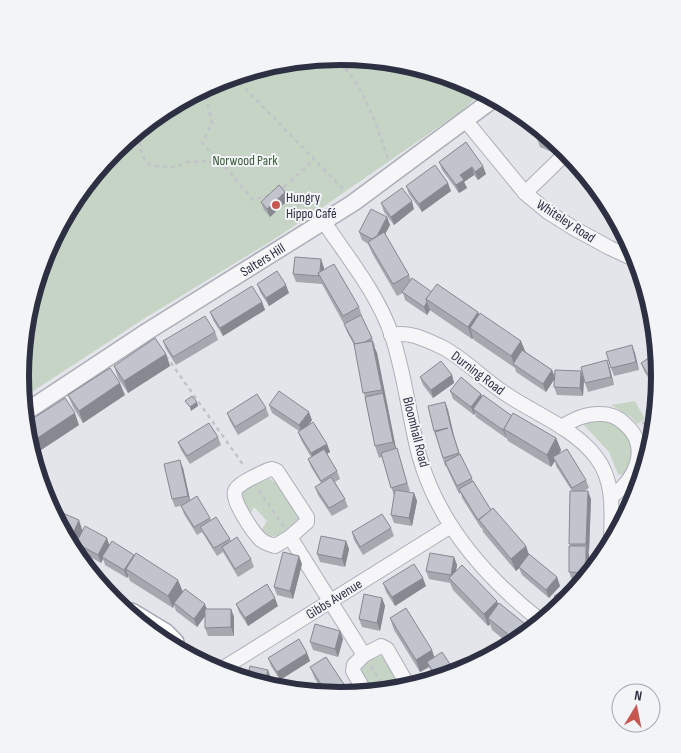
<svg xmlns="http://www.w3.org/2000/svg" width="681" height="753" font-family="'Sofia Sans Condensed',sans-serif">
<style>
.green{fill:#c6d4c5}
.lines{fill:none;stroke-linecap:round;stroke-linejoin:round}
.minor-casing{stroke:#acafb8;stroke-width:16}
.tertiary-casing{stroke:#acafb8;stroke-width:19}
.primary-casing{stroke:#a3a7b5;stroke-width:24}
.path{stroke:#c1c3c9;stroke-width:2.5;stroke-dasharray:4 4;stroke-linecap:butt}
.minor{stroke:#f6f6f9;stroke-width:14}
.tertiary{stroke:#f6f6f9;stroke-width:16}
.primary{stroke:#fff;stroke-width:21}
.wall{fill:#a6a8b0}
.shaded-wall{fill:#878890}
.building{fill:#c1c3cd;stroke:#878890}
.poi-dot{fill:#c65751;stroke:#f3f4f8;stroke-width:2}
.labels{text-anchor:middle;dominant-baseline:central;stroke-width:4;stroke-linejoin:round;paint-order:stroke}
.park-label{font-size:14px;fill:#3a5d3a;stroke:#f3f4f8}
.poi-label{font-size:14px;fill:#2c3042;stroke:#f3f4f8;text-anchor:start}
.street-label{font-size:14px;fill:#2c3042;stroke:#f3f4f8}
.rim{fill:none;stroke:#2c3042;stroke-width:6}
</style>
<rect width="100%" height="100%" fill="#e3e5ea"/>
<g class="green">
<polygon points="341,56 463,81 482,93 460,112 323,207 268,243 145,318 24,397 20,376 45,254 114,150 218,80"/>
<polygon points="635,401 645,419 637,424 631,417 611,405"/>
<path d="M597,419C627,424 643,448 623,475L618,474L609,452L584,425L587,421Z"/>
<path d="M270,479L281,486L299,514V518C288,528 276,545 261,531L267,521L254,507L250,515L243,508L240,490L261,480Z"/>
<path d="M379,656L384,657L403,685L370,691C358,669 354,667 379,656Z"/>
</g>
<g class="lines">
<defs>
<g id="minor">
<polyline points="466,121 525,193 548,212 575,229 610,248 638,261"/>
<polyline points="525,193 560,159 564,148"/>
<path d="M324,222C348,258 378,294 392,336C405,375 409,416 419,455C438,524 486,578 541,621"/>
<path d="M391,335C410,331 424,339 442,347C465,359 484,380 506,394C535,414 574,428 596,457C614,480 612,510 611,537"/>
<path d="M561,427C573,420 586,413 601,414C610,414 619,418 625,424C651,447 636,479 612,496"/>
<path d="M290,537L307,522V517L277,471L272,469L268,470C260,474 238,483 235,491C231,500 253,532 260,539C264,543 269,544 275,546L290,537L364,655"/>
<polyline points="217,672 451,526"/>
<polyline points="365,692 353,671 354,665 364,655 381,646 387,649 407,684"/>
</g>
<g id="tertiary">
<path id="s1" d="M27,411L148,331L353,203L492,100"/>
</g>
<polyline id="primary" points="131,614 164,634 173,643"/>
</defs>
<use href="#minor" class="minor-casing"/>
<use href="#tertiary" class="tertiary-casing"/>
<use href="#primary" class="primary-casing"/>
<g class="path">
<path d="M334,57C364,83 375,122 388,159"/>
<polyline points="234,77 345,191"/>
<polyline points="205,89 206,96"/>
<polyline points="199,93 206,96 212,123 202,143 225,167"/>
<polyline points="139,133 140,149 146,162 154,166 176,167 187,162 208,161 226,168 253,200 270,195"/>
<polyline points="284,187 314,160"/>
<polyline points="282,190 284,187 307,215"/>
<polyline points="166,356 244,466"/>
<polyline points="642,424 653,417"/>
<polyline points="259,490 284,527"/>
<polyline points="371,666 385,688"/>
</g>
<use href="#minor" class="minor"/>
<use href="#tertiary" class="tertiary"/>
<use href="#primary" class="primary"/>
</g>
<g class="wall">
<polygon points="533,127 560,145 556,154 540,147"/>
<polygon points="466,142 486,174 478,180 474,175 464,182 467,188 459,193 442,170 439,162"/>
<polygon points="406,186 451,191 422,212 409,194"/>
<polygon points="288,200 270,217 264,210 261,202"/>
<polygon points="381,203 414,209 394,225 384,212"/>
<polygon points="387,217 390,225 385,234 409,275 411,280 432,292 479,314 526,352 552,370 554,375 584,379 583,396 557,395 554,387 554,380 546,392 516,372 515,368 474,340 473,338 472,339 431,311 430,310 427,315 405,300 403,293 397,296 372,253 368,244 362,240 359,232"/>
<polygon points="321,259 324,268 324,270 359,307 363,319 372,338 375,346 374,347 377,353 396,448 410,491 408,492 414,493 417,501 412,526 394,523 391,515 394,496 382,457 379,458 375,446 354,345 347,332 344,324 322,284 296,282 293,274"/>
<polygon points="257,284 289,293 269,306 260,292"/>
<polygon points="262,302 265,310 223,336 213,320 210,312"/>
<polygon points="215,332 218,340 176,365 166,349 163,341"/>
<polygon points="632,345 639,370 614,376 611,368"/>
<polygon points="166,354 170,366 128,393 118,378 114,366"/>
<polygon points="641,363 661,376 658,394 644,371"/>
<polygon points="610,369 614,385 588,392 585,383"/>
<polygon points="452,375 454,383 433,398 423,385 420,377"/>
<polygon points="450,391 481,394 482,397 512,416 556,438 561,450 559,454 586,480 589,488 584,491 591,499 589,552 588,552 589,554 589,570 582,581 572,580 569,572 572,491 556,466 555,461 551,467 508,441 506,437 506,438 476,417 475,413 474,415 453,399"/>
<polygon points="68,395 125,395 83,423 73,407"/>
<polygon points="445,402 448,410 454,436 460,455 473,481 491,510 526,546 529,555 557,577 560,586 549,598 522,575 519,568 516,571 483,532 482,528 481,528 462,498 461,493 459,494 446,466 445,466 437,439 434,431"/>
<polygon points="269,405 312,420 308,426 327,444 330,452 326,454 337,471 340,479 335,482 345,499 348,507 332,516 318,495 315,487 321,483 311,467 308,459 311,457 301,440 298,432 299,431 272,413"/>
<polygon points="266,408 269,416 238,435 230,421 227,413"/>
<polygon points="29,421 79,425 38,452 34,447"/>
<polygon points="218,437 221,445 190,464 181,450 178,442"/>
<polygon points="183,468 190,500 210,518 211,520 230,539 231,541 251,559 254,567 238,577 223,552 217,556 202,532 197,535 184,514 181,506 175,507 172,499"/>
<polygon points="51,508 82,531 110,545 134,556 207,609 231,609 234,617 234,636 208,636 205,628 205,616 197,627 176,611 174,605 173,608 130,581 128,576 127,578 105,565 103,559 101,563 79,551 77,546 77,547"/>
<polygon points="391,528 394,536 363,555 354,540 352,532"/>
<polygon points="346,541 349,549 345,567 320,562 317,554"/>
<polygon points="454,557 457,565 456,570 498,604 530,628 508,643 492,630 490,624 488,626 453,590 450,583 429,579 426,571"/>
<polygon points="302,564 293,599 277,595 274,587"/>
<polygon points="383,583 426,586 395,606 386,592"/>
<polygon points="554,596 567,603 559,608 557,604"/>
<polygon points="382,598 385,606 380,631 362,627 359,619"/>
<polygon points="236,604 278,606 248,626 239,612"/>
<polygon points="390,618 432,650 434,657 456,673 457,674 435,678 429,667 420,672 394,630"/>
<polygon points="340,631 343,639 338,657 313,650 310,642"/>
<polygon points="307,653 310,661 280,680 271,666 268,658"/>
<polygon points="310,667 340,697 324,694 315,679"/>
</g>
<g class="shaded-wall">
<polygon points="551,139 560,145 556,154"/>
<polygon points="483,166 486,174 478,180 475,172"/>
<polygon points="472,167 474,175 464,182 467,188 459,193 456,185 460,175"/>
<polygon points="448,183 451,191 422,212 419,204"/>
<polygon points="285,192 288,200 270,217 267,209"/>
<polygon points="412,201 414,209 394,225 391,217"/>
<polygon points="387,217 390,225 377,249 374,240"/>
<polygon points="321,259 324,268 323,282 320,276"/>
<polygon points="286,285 289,293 269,306 266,298"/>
<polygon points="262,302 265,310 223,336 220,328"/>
<polygon points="427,302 430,310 427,315 424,307"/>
<polygon points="478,312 483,324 470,328 473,338 472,339 468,327"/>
<polygon points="372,341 377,353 397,454 393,442"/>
<polygon points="521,341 526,353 514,364 511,356"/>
<polygon points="632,345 635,353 639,370 636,362"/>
<polygon points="166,354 170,366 128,393 124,381"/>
<polygon points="607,360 610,369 614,385 611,377"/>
<polygon points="552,370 555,378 546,392 543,384"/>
<polygon points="581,371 584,379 583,396 580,388"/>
<polygon points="452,375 454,383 433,398 431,390"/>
<polygon points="120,383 125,395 83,423 79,411"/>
<polygon points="481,394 484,402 473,409 475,413 474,415 471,407"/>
<polygon points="197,402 198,406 191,411 190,407"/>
<polygon points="445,402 448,410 454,436 462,461 451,428"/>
<polygon points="309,412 312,420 302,433 299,425"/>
<polygon points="75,413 79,425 38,452 33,441"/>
<polygon points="504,429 506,437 506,438 503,430"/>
<polygon points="556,438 561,450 555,460 553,457 555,461 551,467 547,455"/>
<polygon points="327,444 330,452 314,462 311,453"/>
<polygon points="180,460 183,468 191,504 188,496"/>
<polygon points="588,491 591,499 589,552 586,544"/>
<polygon points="414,493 417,501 412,526 409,518"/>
<polygon points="79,520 83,532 76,543 77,546 77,547 73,542 71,538"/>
<polygon points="107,538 110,547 102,557 103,559 101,563 98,555"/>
<polygon points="346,541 349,549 345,567 342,559"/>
<polygon points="526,546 530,558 516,571 511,559"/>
<polygon points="586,546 589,554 589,570 586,574"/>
<polygon points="134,555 137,563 126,569 128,576 127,578 124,570"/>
<polygon points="299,556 302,564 293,599 290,591"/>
<polygon points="454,557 457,565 454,584 451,575"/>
<polygon points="557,577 560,586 549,598 546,590"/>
<polygon points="423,578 426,586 395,606 392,597"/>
<polygon points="178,580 183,592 174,603 174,605 173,608 168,596"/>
<polygon points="275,598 278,606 248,626 245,618"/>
<polygon points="382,598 385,606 380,631 377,623"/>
<polygon points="497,601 501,613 488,618 490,624 488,626 484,614"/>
<polygon points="205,604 208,612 197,627 194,619"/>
<polygon points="231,609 234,617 234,636 231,627"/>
<polygon points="340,631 343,639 338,657 335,649"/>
<polygon points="432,650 436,662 427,662 429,667 420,672 416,660"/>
<polygon points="307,653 310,661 280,680 277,672"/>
<polygon points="268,670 271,678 270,683 265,682"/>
</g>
<g class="building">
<polygon points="466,142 483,166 475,172 472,167 460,175 464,180 456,185 439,162"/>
<polygon points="435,165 448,183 419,204 406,186"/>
<polygon points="279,185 285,192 267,209 261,202"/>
<polygon points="402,188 412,201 391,217 381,203"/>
<polygon points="371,209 387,217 377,236 372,239 359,232"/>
<polygon points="384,232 409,275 393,284 368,242"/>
<polygon points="295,257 321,259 320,272 318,273 319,276 293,274"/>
<polygon points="334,264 359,307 343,316 318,273"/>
<polygon points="277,271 286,285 266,298 257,284"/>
<polygon points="412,278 432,292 426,299 427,302 424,307 402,292"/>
<polygon points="437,284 478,312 468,327 426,299"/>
<polygon points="252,286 262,302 220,328 210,312"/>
<polygon points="480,313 521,341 511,356 470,328"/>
<polygon points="361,315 372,338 365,342 355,344 344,324"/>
<polygon points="205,316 215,332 173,357 163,341"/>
<polygon points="155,338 166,354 124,381 114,366"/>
<polygon points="372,341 382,390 363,393 354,344"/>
<polygon points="632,345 636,362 611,368 606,352"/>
<polygon points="522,350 552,370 543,384 513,364"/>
<polygon points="655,354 658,359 661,376 658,391 641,363"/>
<polygon points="607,360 611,377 585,383 581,367"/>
<polygon points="441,361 452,375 431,390 420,377"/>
<polygon points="110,368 120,383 79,411 68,395"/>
<polygon points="555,370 581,371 580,388 554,387"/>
<polygon points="461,377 481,394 471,407 450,391"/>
<polygon points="279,391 309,412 299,425 269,405"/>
<polygon points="383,393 393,442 375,446 365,397"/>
<polygon points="257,394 266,408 235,427 227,413"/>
<polygon points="483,395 512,416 503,430 473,409"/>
<polygon points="192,396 197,402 190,407 185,401"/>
<polygon points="65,398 75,413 33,441 29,421"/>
<polygon points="445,402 451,428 459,453 443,458 435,432 448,428 434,431 428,406"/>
<polygon points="513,413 556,438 547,455 504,429"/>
<polygon points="313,422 327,444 311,453 298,432"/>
<polygon points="209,423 218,437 187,456 178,442"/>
<polygon points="397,448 407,483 391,488 381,453"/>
<polygon points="324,449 337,471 321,481 308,459"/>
<polygon points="567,449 586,480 572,488 553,457"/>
<polygon points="460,454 472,478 457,486 445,462"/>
<polygon points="180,460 188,496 172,499 164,464"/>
<polygon points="331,477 345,499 329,508 315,487"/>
<polygon points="473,481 491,510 478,520 459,489"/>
<polygon points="395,490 414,493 409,518 391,515"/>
<polygon points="570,491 588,491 586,544 569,544"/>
<polygon points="197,496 210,518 194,527 181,506"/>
<polygon points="51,508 79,520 71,538 70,537"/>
<polygon points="493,508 526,546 511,559 479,520"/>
<polygon points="382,514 391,528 360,547 352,532"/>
<polygon points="216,517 230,539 214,548 200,527"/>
<polygon points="85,526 107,538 98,555 76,543"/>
<polygon points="321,536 346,541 342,559 317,554"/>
<polygon points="237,537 251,559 235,569 222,547"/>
<polygon points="112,541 134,555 124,570 102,557"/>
<polygon points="569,546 586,546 586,573 569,572"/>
<polygon points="283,552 299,556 290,591 274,587"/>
<polygon points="136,553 178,580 168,596 126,569"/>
<polygon points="430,553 454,557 451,575 426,571"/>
<polygon points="529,554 557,577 546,590 519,567"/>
<polygon points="414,564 423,578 392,597 383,583"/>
<polygon points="462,565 497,601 484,614 449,578"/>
<polygon points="576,582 578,586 567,603 561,607 554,596"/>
<polygon points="267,584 275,598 245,618 236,604"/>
<polygon points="185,589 205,604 194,619 174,603"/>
<polygon points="364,594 382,598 377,623 359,619"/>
<polygon points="499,603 530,628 514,639 488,618"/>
<polygon points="406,608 432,650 416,660 390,618"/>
<polygon points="205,609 231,609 231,627 205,628"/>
<polygon points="315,624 340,631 335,649 310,642"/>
<polygon points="299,639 307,653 277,672 268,658"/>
<polygon points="442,652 456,673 454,674 437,678 427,662"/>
<polygon points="326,657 351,695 340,697 328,695 310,667"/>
<polygon points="250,666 268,670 265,682 247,678"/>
</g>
<circle class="poi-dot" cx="276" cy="205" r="5"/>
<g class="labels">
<g class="park-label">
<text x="245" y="160">Norwood Park</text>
</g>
<g class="poi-label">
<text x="286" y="197">Hungry<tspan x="286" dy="16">Hippo Café</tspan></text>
</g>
<g class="street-label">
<text transform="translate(566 221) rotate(33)">Whiteley Road</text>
<text stroke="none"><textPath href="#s1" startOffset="280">Salters Hill</textPath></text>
<text transform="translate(478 373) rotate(37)">Durning Road</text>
<text transform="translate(416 432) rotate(76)">Bloomhall Road</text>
<text transform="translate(334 599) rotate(-32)">Gibbs Avenue</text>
</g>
</g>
<path d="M0 0H681V753H0ZM29 376a311 311 0 1 1 622 0a311 311 0 1 1-622 0Z" fill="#f3f4f8" fill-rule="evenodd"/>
<path class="rim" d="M29 376a311 311 0 1 1 622 0a311 311 0 1 1-622 0Z"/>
<g transform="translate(636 708) rotate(10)"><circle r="24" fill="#f3f4f8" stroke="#a3a6af"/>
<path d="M0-4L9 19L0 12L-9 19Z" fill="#c65751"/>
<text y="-8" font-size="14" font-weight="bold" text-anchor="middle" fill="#2c3042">N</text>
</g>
</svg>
